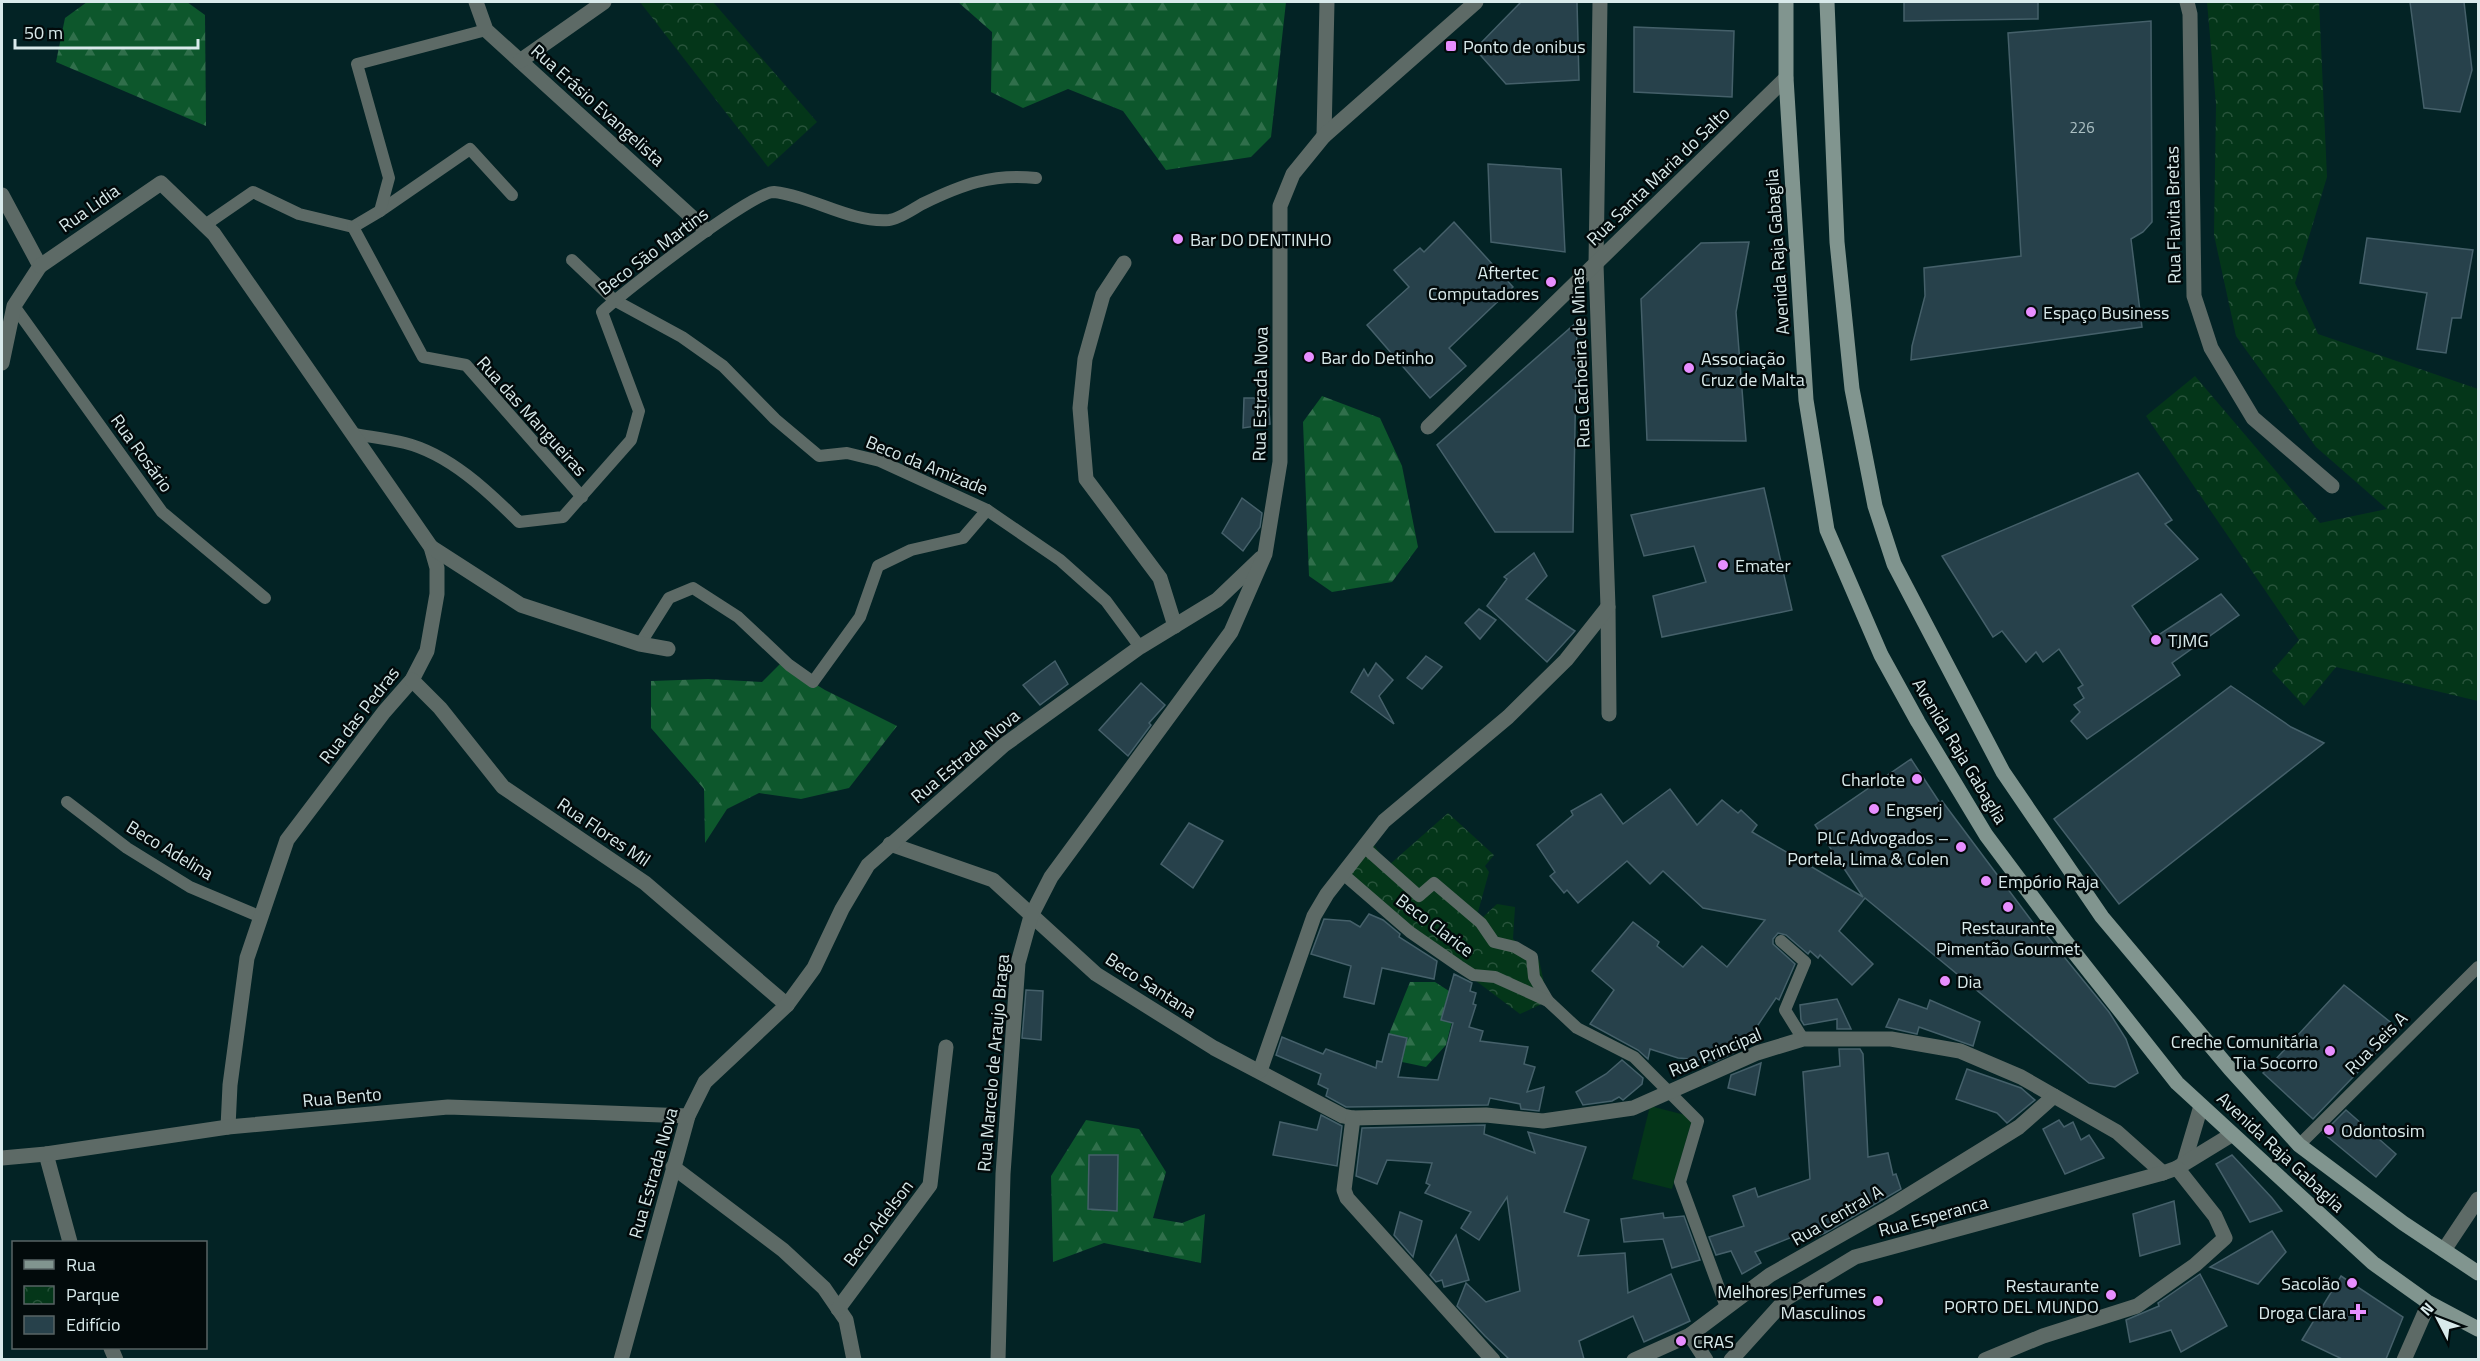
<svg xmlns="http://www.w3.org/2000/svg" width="2480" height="1361" font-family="'Titillium Web',sans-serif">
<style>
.forest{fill:url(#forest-firs)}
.park{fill:url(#park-crowns)}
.pitch{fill:#043619}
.building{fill:#27414b;stroke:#45606a;stroke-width:1.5}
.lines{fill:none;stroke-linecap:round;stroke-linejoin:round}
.service{stroke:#5d6a66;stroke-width:12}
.minor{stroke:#5d6a66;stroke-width:15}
.secondary{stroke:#81958f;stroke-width:15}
.poi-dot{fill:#e88eff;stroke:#020a0b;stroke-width:2}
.labels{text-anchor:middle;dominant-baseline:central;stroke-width:5;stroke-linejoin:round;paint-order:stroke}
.number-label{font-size:15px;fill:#acc0c3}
.poi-label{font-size:18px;fill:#d9eaeb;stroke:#020a0b;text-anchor:start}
.street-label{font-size:18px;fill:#d9eaeb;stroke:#020a0b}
</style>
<defs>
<pattern id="forest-firs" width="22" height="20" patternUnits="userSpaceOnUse" patternTransform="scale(1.5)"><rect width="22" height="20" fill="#0d572c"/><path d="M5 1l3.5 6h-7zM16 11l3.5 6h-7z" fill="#306f4b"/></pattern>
<pattern id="park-crowns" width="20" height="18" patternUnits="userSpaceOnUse" patternTransform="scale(1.5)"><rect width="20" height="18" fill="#043619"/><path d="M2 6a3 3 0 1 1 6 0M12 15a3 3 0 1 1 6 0" fill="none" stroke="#28533b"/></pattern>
</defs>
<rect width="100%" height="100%" fill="#032325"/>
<g class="forest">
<polygon points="87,2 187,2 205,15 206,126 56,62 65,18"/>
<polygon points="958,2 1286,2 1271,137 1251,157 1166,170 1123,111 1068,89 1023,108 991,92 992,32"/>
<polygon points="1322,396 1380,418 1402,466 1418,547 1392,582 1332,592 1309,576 1303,422"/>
<polygon points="781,663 825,690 897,726 849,788 801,799 759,793 727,809 705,843 704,789 651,728 651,681 708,679 762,682"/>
<polygon points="1410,982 1435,982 1449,991 1441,1019 1452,1021 1446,1045 1426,1067 1402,1062 1407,1038 1389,1034"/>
<polygon points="1086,1120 1139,1129 1166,1172 1153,1218 1182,1223 1205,1214 1201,1263 1104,1243 1053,1262 1051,1176"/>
</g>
<g class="park">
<polygon points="640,2 713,2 817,122 768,167"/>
<polygon points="2207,2 2319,2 2327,177 2295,283 2318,334 2478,389 2478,701 2336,667 2304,706 2272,671 2299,640 2146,416 2195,376 2320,523 2387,509 2316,447 2236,336 2214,235 2216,104"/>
<polygon points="1448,813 1494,855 1485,866 1489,872 1478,912 1483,917 1497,904 1515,907 1513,939 1539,960 1548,1001 1520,1014 1343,881 1373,844 1389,865"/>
</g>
<polygon class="pitch" points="1650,1106 1693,1117 1672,1189 1632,1179"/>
<g class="building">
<polygon points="1521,2 1577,2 1579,80 1506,84 1475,49"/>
<polygon points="1904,2 2038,2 2038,19 1904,21"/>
<polygon points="2410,2 2464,2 2472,70 2460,112 2424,108"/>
<polygon points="2151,21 2152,222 2143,232 2131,239 2142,327 1911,360 1912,346 1925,296 1924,268 2021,256 2008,33"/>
<polygon points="1634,27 1734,31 1732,97 1634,92"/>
<polygon points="1488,164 1561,169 1565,252 1491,242"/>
<polygon points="1454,222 1513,287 1449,348 1466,366 1430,398 1367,325 1409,287 1394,270 1420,248 1424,252"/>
<polygon points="2367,238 2473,250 2461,318 2452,318 2446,353 2417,349 2427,293 2360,283"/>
<polygon points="1749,242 1736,312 1746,441 1647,440 1641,299 1701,243"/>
<polygon points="1577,322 1573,532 1495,532 1437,445"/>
<polygon points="1244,398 1268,398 1270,424 1243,428"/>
<polygon points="2138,473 2172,520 2165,524 2198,559 2132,606 2154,638 2221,594 2239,615 2172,663 2180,675 2087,739 2071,721 2080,712 2074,705 2084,698 2078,688 2083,685 2059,649 2043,662 2036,652 2026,662 2002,631 1993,637 1942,556"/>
<polygon points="1764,488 1792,610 1662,637 1653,596 1706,582 1694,546 1644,556 1631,515"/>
<polygon points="1242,498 1262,513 1260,527 1243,551 1222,533"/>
<polygon points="1534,553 1547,576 1526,599 1575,631 1547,662 1487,606 1507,579 1504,577"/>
<polygon points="1479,609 1496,620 1480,639 1465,623"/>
<polygon points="1426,656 1442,667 1422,689 1407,678"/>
<polygon points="1055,661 1068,684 1040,705 1023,685"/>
<polygon points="1376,663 1393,680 1379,696 1394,724 1351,692 1364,669 1368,676"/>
<polygon points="1141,683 1165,705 1149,723 1151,725 1128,756 1099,730"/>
<polygon points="2231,686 2291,727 2324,743 2119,904 2054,819"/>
<polygon points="1911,759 1940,803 1942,801 2037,928 2039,926 2109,1012 2126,1039 2138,1073 2115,1087 2089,1083 1865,898 1839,931 1873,964 1852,985 1820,955 1818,958 1810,951 1808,954 1786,935 1778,933 1773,939 1773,944 1795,964 1779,1000 1776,998 1742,1049 1716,1061 1678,1058 1650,1049 1648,1059 1638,1050 1590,1024 1614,990 1592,971 1633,922 1659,942 1657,946 1683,967 1702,946 1727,967 1765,920 1703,908 1663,871 1650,884 1627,861 1578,903 1567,890 1564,893 1550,876 1555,872 1537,845 1573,815 1571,811 1601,794 1623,824 1670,789 1697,825 1722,800 1738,813 1741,810 1757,825 1752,832 1863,897 1815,825"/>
<polygon points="1189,823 1223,841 1193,888 1161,864"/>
<polygon points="1369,914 1383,920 1400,934 1399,937 1437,961 1434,979 1382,968 1374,1004 1344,997 1351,966 1311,954 1324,919 1350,921 1360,927"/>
<polygon points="1454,974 1472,983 1470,991 1476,993 1473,1004 1476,1005 1469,1027 1483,1031 1480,1041 1528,1047 1524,1064 1535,1067 1527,1092 1544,1087 1539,1111 1521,1109 1520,1104 1490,1098 1488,1105 1346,1107 1326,1096 1328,1089 1318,1084 1321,1074 1276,1055 1282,1037 1323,1054 1326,1049 1376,1068 1377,1061 1382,1062 1389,1034 1407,1038 1398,1077 1438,1080 1453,1023 1441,1020"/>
<polygon points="2344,985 2399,1029 2313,1119 2263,1073"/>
<polygon points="1026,990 1043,991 1041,1040 1022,1038"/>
<polygon points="1837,999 1851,1029 1837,1029 1837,1019 1804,1025 1801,1020 1800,1005"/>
<polygon points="1899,999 1927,1009 1930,1000 1980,1022 1973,1046 1919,1027 1917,1034 1886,1027"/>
<polygon points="1839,1049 1860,1049 1863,1054 1868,1157 1888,1153 1893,1175 1896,1174 1901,1189 1825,1233 1804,1241 1802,1233 1755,1252 1761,1263 1742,1274 1731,1251 1716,1255 1709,1237 1744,1226 1733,1196 1755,1188 1758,1197 1810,1179 1803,1072 1840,1066"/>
<polygon points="1622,1060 1643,1078 1642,1084 1623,1100 1619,1097 1612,1101 1583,1105 1576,1092 1606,1074"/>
<polygon points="1761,1063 1755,1095 1728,1088 1731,1075"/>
<polygon points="1967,1069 2021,1088 2035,1100 2007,1123 1997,1113 1956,1099"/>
<polygon points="2346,1110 2396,1154 2376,1177 2323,1133"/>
<polygon points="1321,1115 1342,1126 1337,1166 1273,1155 1280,1122 1317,1130"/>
<polygon points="2059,1120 2064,1127 2073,1122 2081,1140 2089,1135 2104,1158 2065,1174 2043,1129"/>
<polygon points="1485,1125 1484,1134 1535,1153 1528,1132 1586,1147 1564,1212 1589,1220 1578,1256 1625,1253 1628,1293 1671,1274 1690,1321 1644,1342 1633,1316 1579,1341 1584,1359 1509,1359 1485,1336 1457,1306 1466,1283 1486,1302 1520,1291 1507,1197 1479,1240 1461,1228 1471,1212 1425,1193 1430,1185 1426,1183 1432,1163 1387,1160 1377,1184 1356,1176 1362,1128"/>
<polygon points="1089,1155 1118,1155 1117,1211 1088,1209"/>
<polygon points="2232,1155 2272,1198 2282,1211 2250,1222 2216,1164"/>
<polygon points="2174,1201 2180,1244 2140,1256 2133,1214"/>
<polygon points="1400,1212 1422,1221 1413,1257 1394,1235"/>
<polygon points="1663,1213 1664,1218 1684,1216 1700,1260 1672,1268 1663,1239 1624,1242 1621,1219"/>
<polygon points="2272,1231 2286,1252 2258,1284 2210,1267"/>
<polygon points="1456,1235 1469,1280 1444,1287 1442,1280 1436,1282 1430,1275"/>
<polygon points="2200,1274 2227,1326 2181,1352 2171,1330 2130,1342 2126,1320 2159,1306 2158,1303"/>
<polygon points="2341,1276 2403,1317 2386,1359 2342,1359 2302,1340"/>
</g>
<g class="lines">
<g class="service">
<polyline points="380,211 470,149 512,195"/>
<polyline points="205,225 253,192 299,214 353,227 380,211 389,178 357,64 486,30"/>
<polyline points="353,227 423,357 466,365 582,497"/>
<polyline points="572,260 614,300 682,337 723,366 775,419 819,456 847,453 880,461 987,510 1060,560 1106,601 1140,647"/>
<polyline points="14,306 162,512 265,598"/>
<path d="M354,434C371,437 389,439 405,443C449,454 488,491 519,522L563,517L631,440L639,411L602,312C623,292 753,191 774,192C812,196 850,223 889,220C899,219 913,209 922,204C961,185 992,173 1036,178"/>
<polyline points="640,644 669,598 693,588 738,617 789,665 813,682 860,617 878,566 911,550 963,538 987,510"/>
<polyline points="67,802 127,848 190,887 261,917"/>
<polyline points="1364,847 1419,896 1434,883 1481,923 1494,942 1515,947 1532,957 1534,977 1548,1001 1577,1028 1634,1057 1698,1121 1680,1182 1726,1307"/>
<polyline points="1343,874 1410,932 1459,966 1473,975 1495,977 1548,1001"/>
<polyline points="1781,941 1805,962 1785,1010 1803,1039"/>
<polyline points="2299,1145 2478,967"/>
</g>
<g class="minor">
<polyline points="476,2 486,30 706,230"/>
<polyline points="1600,2 1596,264 1608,607 1609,714"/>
<polyline points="2187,2 2190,14 2194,296 2211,348 2253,418 2332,486"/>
<polyline points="520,61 604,2"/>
<polyline points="1324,136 1327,2"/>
<polyline points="2,195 40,266 14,306 2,363"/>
<polyline points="1124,263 1103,295 1085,359 1080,408 1086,479 1160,578 1175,626"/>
<polyline points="40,266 161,183 214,234 431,547 437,568 437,594 427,651 412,680 384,712 287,840 247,958 230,1085 228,1127"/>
<polyline points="1428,427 1786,78"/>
<polyline points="431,547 521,605 640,644 668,649"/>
<polyline points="412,680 440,708 503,787 645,883 787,1005"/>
<polyline points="890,844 993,880 1096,974 1214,1048 1343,1116 1353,1118 1486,1115 1543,1121 1633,1108 1757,1053 1803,1039 1891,1039 1960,1051 2021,1077 2117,1132 2163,1173"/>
<polyline points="1260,1071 1314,916 1327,894 1384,821 1508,717 1566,660 1608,607"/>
<polyline points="1353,1118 1344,1190 1347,1198 1493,1360"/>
<polyline points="46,1154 70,1242"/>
<polyline points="2,1158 46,1154 228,1127 448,1107 688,1116"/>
<polyline points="2184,1163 2201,1106"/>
<polyline points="673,1167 783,1250 824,1288 846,1320 854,1360"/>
<polyline points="2444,1250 2478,1199"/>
<polyline points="838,1309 930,1185 946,1047"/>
<polyline points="1690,1335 1706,1360"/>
<polyline points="111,1348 116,1360"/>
<polyline points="621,1360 688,1116 705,1082 787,1005 814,968 842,909 868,865 1004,745 1140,647 1217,600 1261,558"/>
<polyline points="998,1360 1003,1174 1018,963 1031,916 1051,877 1231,632 1265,554 1280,462 1280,206 1293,174 1324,136 1476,2"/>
<polyline points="1634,1360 1690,1335 1770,1275 1888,1208 2019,1127 2054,1096"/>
<polyline points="1731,1360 1787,1298 1855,1257 2163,1173 2177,1168 2231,1135"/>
<polyline points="1985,1360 2043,1336 2137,1306 2195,1265 2225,1238 2215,1216 2177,1168"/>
<polyline points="2404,1360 2429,1303"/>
</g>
<g class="secondary">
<polyline points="1786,2 1786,78 1806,400 1827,530 1881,655 1918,722 1986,835 2066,942 2177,1083 2373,1263 2429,1303 2478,1329"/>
<polyline points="1827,2 1837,242 1852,389 1875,506 1894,564 2003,772 2102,917 2230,1069 2299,1145 2403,1223 2478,1273"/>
</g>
</g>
<g class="poi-dot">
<rect x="1445" y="40" width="12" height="12" rx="3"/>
<circle cx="1178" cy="239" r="6"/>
<circle cx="1551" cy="282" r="6"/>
<circle cx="2031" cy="312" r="6"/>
<circle cx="1309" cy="357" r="6"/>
<circle cx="1689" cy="368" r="6"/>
<circle cx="1723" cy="565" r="6"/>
<circle cx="2156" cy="640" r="6"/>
<circle cx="1917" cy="779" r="6"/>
<circle cx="1874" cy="809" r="6"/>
<circle cx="1961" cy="847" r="6"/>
<circle cx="1986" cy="881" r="6"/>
<circle cx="2008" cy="907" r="6"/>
<circle cx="1945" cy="981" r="6"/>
<circle cx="2330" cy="1051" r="6"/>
<circle cx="2329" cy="1130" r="6"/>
<circle cx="2352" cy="1283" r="6"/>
<circle cx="2111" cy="1295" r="6"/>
<circle cx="1878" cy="1301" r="6"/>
<path d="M2355 1303h6v6h6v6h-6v6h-6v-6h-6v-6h6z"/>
<circle cx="1681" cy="1341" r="6"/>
</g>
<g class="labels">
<g class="number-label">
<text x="2082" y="127">226</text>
</g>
<g class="poi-label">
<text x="1463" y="46">Ponto de onibus</text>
<text x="1190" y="239">Bar DO DENTINHO</text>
<text x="1539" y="272" text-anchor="end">Aftertec<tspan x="1539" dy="21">Computadores</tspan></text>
<text x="2043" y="312">Espaço Business</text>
<text x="1321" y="357">Bar do Detinho</text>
<text x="1701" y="358">Associação<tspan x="1701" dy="21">Cruz de Malta</tspan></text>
<text x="1735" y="565">Emater</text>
<text x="2168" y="640">TJMG</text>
<text x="1905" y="779" text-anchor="end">Charlote</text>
<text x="1886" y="809">Engserj</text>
<text x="1949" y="837" text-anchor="end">PLC Advogados –<tspan x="1949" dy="21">Portela, Lima &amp; Colen</tspan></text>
<text x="1998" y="881">Empório Raja</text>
<text x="2008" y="927" text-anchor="middle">Restaurante<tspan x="2008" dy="21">Pimentão Gourmet</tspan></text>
<text x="1957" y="981">Dia</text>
<text x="2318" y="1041" text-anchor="end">Creche Comunitária<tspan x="2318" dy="21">Tia Socorro</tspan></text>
<text x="2341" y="1130">Odontosim</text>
<text x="2340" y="1283" text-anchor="end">Sacolão</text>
<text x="2099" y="1285" text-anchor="end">Restaurante<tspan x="2099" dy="21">PORTO DEL MUNDO</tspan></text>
<text x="1866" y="1291" text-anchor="end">Melhores Perfumes<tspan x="1866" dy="21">Masculinos</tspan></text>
<text x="2346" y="1312" text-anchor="end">Droga Clara</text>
<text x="1693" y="1341">CRAS</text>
</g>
<g class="street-label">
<text transform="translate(598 105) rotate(42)">Rua Erásio Evangelista</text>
<text transform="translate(1658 176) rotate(-44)">Rua Santa Maria do Salto</text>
<text transform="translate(89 208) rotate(-35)">Rua Lidia</text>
<text transform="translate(2173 215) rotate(-91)">Rua Flavita Bretas</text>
<text transform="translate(653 251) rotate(-37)">Beco São Martins</text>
<text transform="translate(1777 252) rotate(-94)">Avenida Raja Gabaglia</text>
<text transform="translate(1580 358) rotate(-92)">Rua Cachoeira de Minas</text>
<text transform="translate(1260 394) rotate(-89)">Rua Estrada Nova</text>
<text transform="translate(532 416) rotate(48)">Rua das Mangueiras</text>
<text transform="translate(142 453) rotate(54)">Rua Rosário</text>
<text transform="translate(927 465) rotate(22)">Beco da Amizade</text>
<text transform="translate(359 715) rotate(-52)">Rua das Pedras</text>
<text transform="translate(1960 751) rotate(59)">Avenida Raja Gabaglia</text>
<text transform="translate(965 756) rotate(-40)">Rua Estrada Nova</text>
<text transform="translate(604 832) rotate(34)">Rua Flores Mil</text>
<text transform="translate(170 850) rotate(31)">Beco Adelina</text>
<text transform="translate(1435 925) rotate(37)">Beco Clarice</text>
<text transform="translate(1151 985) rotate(33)">Beco Santana</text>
<text transform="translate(2376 1043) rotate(-45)">Rua Seis A</text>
<text transform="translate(1715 1052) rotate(-23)">Rua Principal</text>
<text transform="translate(993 1063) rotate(-85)">Rua Marcelo de Araujo Braga</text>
<text transform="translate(342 1097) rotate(-5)">Rua Bento</text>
<text transform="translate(2281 1152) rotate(43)">Avenida Raja Gabaglia</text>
<text transform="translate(653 1173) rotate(-74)">Rua Estrada Nova</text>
<text transform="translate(1837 1215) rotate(-30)">Rua Central A</text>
<text transform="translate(1933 1216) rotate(-15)">Rua Esperanca</text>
<text transform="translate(878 1223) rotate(-53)">Beco Adelson</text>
</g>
</g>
<rect width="2480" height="1361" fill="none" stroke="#d9eaeb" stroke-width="6"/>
<rect x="12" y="1241" width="195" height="108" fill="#020a0b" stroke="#586465" stroke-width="1.5"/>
<rect x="24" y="1260" width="30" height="9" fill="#81958f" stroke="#586465" stroke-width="1.5"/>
<text x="66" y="1271" font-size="18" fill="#d9eaeb">Rua</text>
<rect x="24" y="1286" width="30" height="18" fill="url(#park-crowns)" stroke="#586465" stroke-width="1.5"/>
<text x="66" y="1301" font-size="18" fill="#d9eaeb">Parque</text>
<rect x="24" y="1316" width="30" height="18" fill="#27414b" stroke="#586465" stroke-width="1.5"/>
<text x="66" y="1331" font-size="18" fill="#d9eaeb">Edifício</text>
<g transform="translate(2438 1319) rotate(312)" stroke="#020a0b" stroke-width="4.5" paint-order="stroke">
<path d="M0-4.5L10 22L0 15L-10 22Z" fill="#d9eaeb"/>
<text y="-9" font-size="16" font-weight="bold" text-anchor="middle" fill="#d9eaeb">N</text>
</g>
<path d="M15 39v9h183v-9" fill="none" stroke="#d9eaeb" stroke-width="3"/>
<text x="24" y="39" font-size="18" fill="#d9eaeb" stroke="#020a0b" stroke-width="4.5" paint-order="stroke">50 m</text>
</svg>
